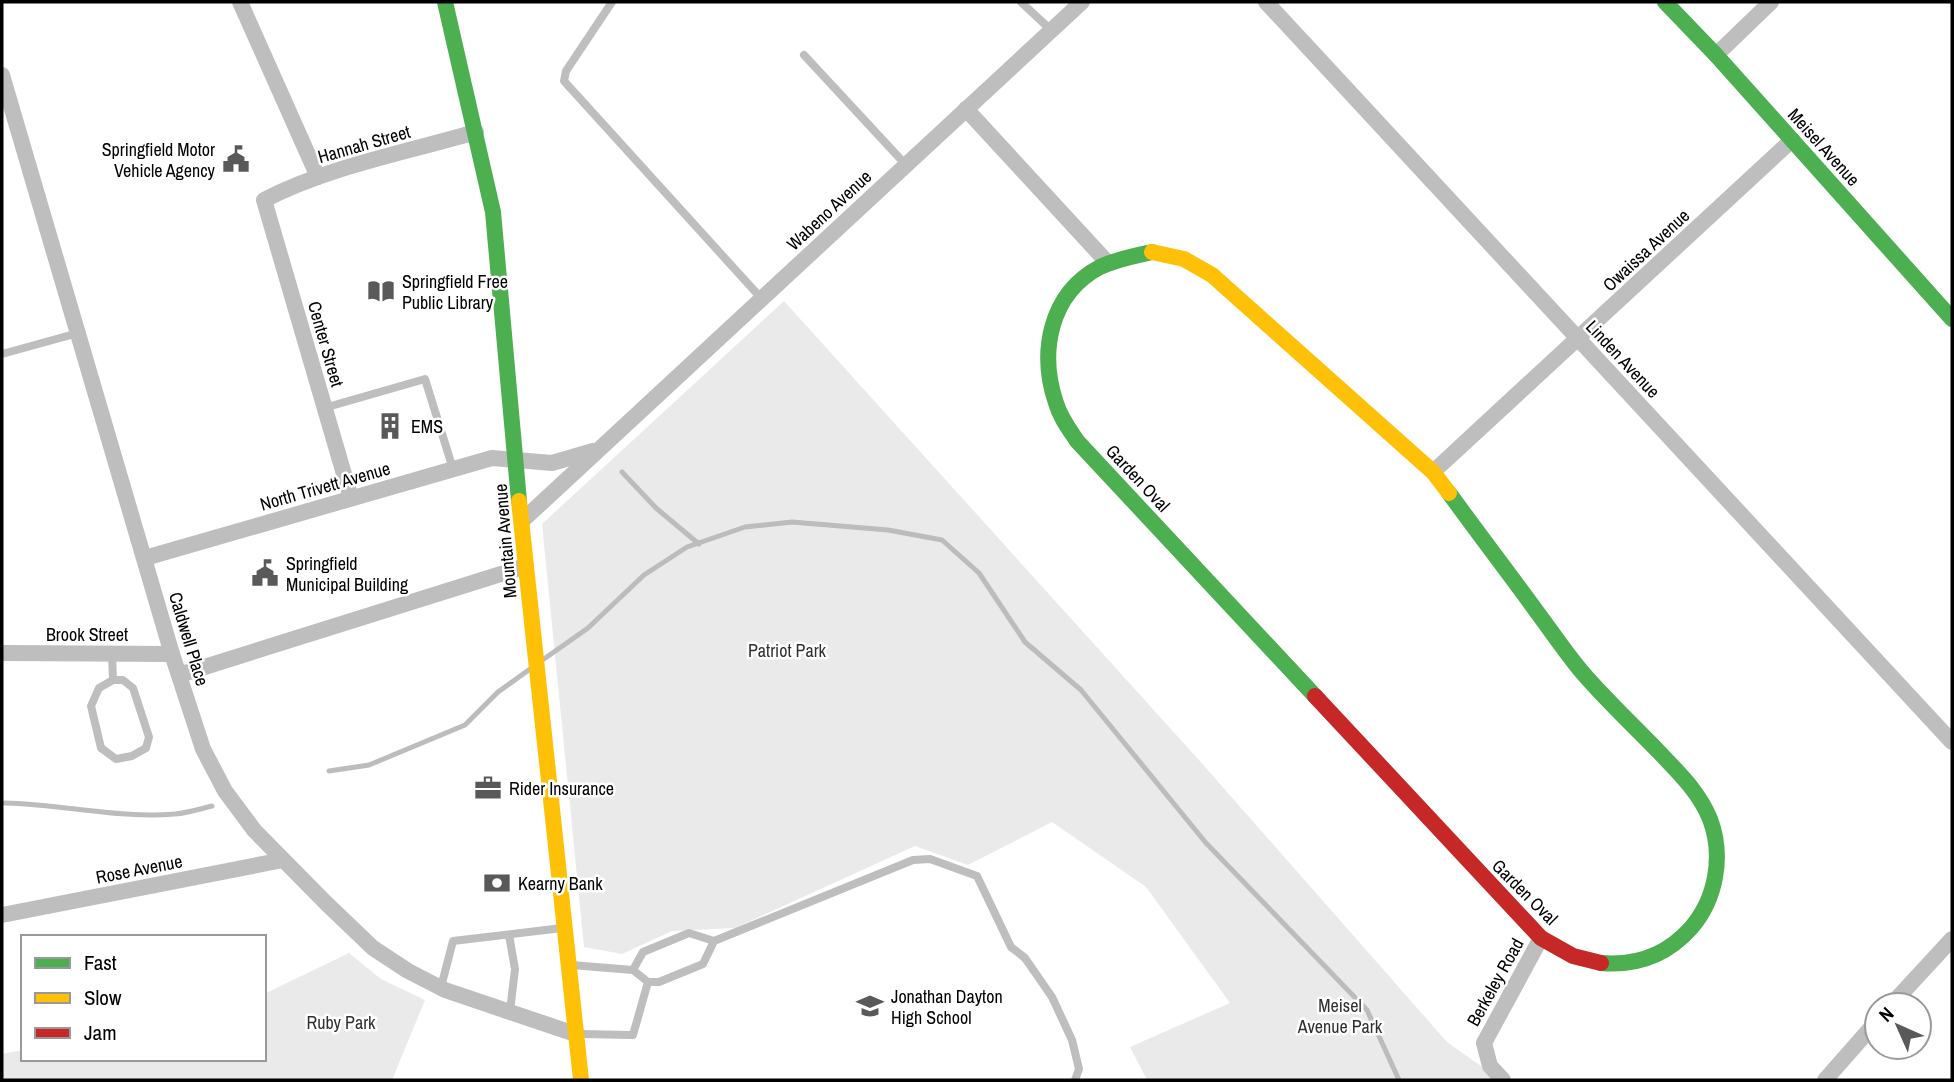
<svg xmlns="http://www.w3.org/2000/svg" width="1954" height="1082" font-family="'Archivo Narrow',sans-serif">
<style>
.green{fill:#eaeaea}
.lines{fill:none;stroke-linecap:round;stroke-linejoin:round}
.stream{stroke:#bcbcbc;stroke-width:5}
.lane{stroke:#bebebe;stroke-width:8}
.street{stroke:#bebebe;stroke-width:16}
.fast{stroke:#4caf50;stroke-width:16}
.slow{stroke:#ffc107;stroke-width:16}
.jam{stroke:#c62828;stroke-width:16}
.labels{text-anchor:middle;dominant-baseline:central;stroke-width:5;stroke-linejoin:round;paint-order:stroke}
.street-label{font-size:18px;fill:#000;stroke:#fff}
.poi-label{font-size:18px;fill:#000;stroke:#fff;text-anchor:start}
.park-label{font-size:18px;fill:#303030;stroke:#fff}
</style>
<rect width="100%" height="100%" fill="#fff"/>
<g class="green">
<polygon points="784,301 1198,759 1447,1042 1501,1080 1147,1080 1130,1047 1230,1003 1146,887 1052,822 968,865 915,846 735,928 672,931 622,954 584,947 542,524"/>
<polygon points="349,953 381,979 425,1000 392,1080 2,1080 2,1054 23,1050 23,1059 264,1059 264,994"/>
</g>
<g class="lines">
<g class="stream">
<polyline points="622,472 656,508 699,544"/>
<polyline points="544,659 588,628 644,575 687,547 745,527 792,522 888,530 942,540 979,573 1025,642 1081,690 1206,843 1367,1010 1399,1080"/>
<polyline points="329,771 369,765 465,725 498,692 530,669"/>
<path d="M5,803C60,804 122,819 175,814C187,813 200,809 212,806"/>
</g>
<g class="lane">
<polyline points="612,2 566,71 564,81 761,298"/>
<polyline points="1021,2 1051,30"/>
<polyline points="804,55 906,165"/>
<polyline points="2,354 78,333"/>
<polyline points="324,408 425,379 453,469"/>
<polyline points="112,654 113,680"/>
<polygon points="113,680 123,680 133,688 149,737 146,748 132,756 116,759 101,748 91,706 99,688"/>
<polyline points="509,935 515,969 510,1011"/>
<polyline points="571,965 633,970 648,982 659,982 703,964 714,941 913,860 930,859 977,876 1011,947 1025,958 1052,997 1072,1040 1079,1069 1075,1080"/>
<polyline points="633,970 643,952 689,933 714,941"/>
<polyline points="441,987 453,941 562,928"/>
<polyline points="578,1034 633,1035 648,982"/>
</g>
<g class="street">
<polyline points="240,2 318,177"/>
<polyline points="1266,2 1952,742"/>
<polyline points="1716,55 1771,2"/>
<polyline points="2,75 172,654 203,749 225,791 254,830 327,904 373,948 408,971 445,990 575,1034"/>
<polyline points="966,109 1107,262"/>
<polyline points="1433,472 1792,140"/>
<path d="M351,498L264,200C327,167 407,152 476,132"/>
<polyline points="523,520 1082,2"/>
<polyline points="145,558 492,458 552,463 593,451"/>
<polyline points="2,653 172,654"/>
<polyline points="179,675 526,566"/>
<polyline points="2,915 283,860"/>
<polyline points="1891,1005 1952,939"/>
<polyline points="1503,1080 1490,1066 1484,1043 1541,938"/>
<polyline points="1825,1080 1877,1021"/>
</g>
<g class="fast">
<polyline points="445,2 493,212 519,501"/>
<polyline points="1665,2 1716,55 1952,319"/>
<path d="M1152,252C1134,256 1117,259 1100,267C1049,294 1039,353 1056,403C1060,417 1069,429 1077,441L1315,696"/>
<path d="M1449,493C1478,533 1508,572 1537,612C1552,632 1566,653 1582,672C1606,700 1633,725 1659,752C1679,773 1699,792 1710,819C1724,856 1716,899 1691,928C1667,955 1636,966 1601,963"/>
</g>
<g class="slow">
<polyline points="1152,252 1184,259 1212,275 1433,472 1449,493"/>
<polyline points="519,501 581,1080"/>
</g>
<polyline class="jam" points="1315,696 1541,938 1573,956 1601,963"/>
</g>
<defs>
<symbol id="civic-bare" viewBox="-9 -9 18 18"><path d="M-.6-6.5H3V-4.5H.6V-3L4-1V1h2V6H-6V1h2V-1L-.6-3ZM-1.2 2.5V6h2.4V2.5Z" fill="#595959" stroke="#fff" stroke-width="2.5" paint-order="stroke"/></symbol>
<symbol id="library-bare" viewBox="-9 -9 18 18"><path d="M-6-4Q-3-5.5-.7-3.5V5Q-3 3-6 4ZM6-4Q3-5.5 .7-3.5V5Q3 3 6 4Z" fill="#595959" stroke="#fff" stroke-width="2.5" paint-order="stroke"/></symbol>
<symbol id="building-bare" viewBox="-9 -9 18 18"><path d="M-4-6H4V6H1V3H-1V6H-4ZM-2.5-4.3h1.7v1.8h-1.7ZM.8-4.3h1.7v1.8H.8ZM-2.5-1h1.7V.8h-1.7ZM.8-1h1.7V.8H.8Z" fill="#595959" stroke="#fff" stroke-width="2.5" paint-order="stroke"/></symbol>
<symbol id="office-bare" viewBox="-9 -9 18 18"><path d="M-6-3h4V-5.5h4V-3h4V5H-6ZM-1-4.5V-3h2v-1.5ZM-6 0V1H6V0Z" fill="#595959" stroke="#fff" stroke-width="2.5" paint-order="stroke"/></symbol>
<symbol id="bank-bare" viewBox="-9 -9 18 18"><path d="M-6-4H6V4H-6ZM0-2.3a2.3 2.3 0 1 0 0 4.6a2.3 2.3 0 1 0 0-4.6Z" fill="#595959" stroke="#fff" stroke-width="2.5" paint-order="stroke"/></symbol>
<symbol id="school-bare" viewBox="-9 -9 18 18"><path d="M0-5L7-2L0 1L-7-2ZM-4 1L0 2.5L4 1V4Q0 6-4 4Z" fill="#595959" stroke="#fff" stroke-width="2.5" paint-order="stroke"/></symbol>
</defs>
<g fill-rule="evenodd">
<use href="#civic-bare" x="217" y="140" width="38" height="38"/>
<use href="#library-bare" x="362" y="272" width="38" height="38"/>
<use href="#building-bare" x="371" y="407" width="38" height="38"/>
<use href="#civic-bare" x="246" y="554" width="38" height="38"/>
<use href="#office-bare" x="469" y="769" width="38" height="38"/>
<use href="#bank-bare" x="478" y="864" width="38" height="38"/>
<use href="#school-bare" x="851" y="987" width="38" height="38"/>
</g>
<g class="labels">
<g class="street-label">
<text transform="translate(364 144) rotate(-16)">Hannah Street</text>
<text transform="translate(1824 147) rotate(48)">Meisel Avenue</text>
<text transform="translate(829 210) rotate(-43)">Wabeno Avenue</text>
<text transform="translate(1646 250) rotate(-43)">Owaissa Avenue</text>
<text transform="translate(326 344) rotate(74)">Center Street</text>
<text transform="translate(1623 359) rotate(47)">Linden Avenue</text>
<text transform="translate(1138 478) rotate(47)">Garden Oval</text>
<text transform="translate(325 486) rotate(-16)">North Trivett Avenue</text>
<text transform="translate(505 541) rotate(-95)">Mountain Avenue</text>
<text x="87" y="634">Brook Street</text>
<text transform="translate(189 639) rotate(73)">Caldwell Place</text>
<text transform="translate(139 869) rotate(-11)">Rose Avenue</text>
<text transform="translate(1525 892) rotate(45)">Garden Oval</text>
<text transform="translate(1495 982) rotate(-61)">Berkeley Road</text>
</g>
<g class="poi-label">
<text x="215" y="149" text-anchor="end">Springfield Motor<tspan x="215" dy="21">Vehicle Agency</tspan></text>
<text x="402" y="281">Springfield Free<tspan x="402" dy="21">Public Library</tspan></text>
<text x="411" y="426">EMS</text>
<text x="286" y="563">Springfield<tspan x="286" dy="21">Municipal Building</tspan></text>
<text x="509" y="788">Rider Insurance</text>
<text x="518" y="883">Kearny Bank</text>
<text x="891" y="996">Jonathan Dayton<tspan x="891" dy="21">High School</tspan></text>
</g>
<g class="park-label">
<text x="787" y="650">Patriot Park</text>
<text x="1340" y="1005">Meisel<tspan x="1340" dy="21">Avenue Park</tspan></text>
<text x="341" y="1022">Ruby Park</text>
</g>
</g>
<rect width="1954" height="1082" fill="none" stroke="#000000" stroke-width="7"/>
<rect x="21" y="935" width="245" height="126" fill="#ffffff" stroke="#999999" stroke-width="2"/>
<rect x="35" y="958" width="35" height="10" fill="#4caf50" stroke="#999999" stroke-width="2"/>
<text x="84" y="970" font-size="21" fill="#000000">Fast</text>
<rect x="35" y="993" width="35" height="10" fill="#ffc107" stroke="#999999" stroke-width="2"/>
<text x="84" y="1005" font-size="21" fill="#000000">Slow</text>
<rect x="35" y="1028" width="35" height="10" fill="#c62828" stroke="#999999" stroke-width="2"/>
<text x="84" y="1040" font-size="21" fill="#000000">Jam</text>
<g transform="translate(1898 1026) rotate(315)"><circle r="33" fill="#ffffff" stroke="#999999" stroke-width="2"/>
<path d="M0-5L12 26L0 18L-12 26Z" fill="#595959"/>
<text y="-10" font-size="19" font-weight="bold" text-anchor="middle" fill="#000000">N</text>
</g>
</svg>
